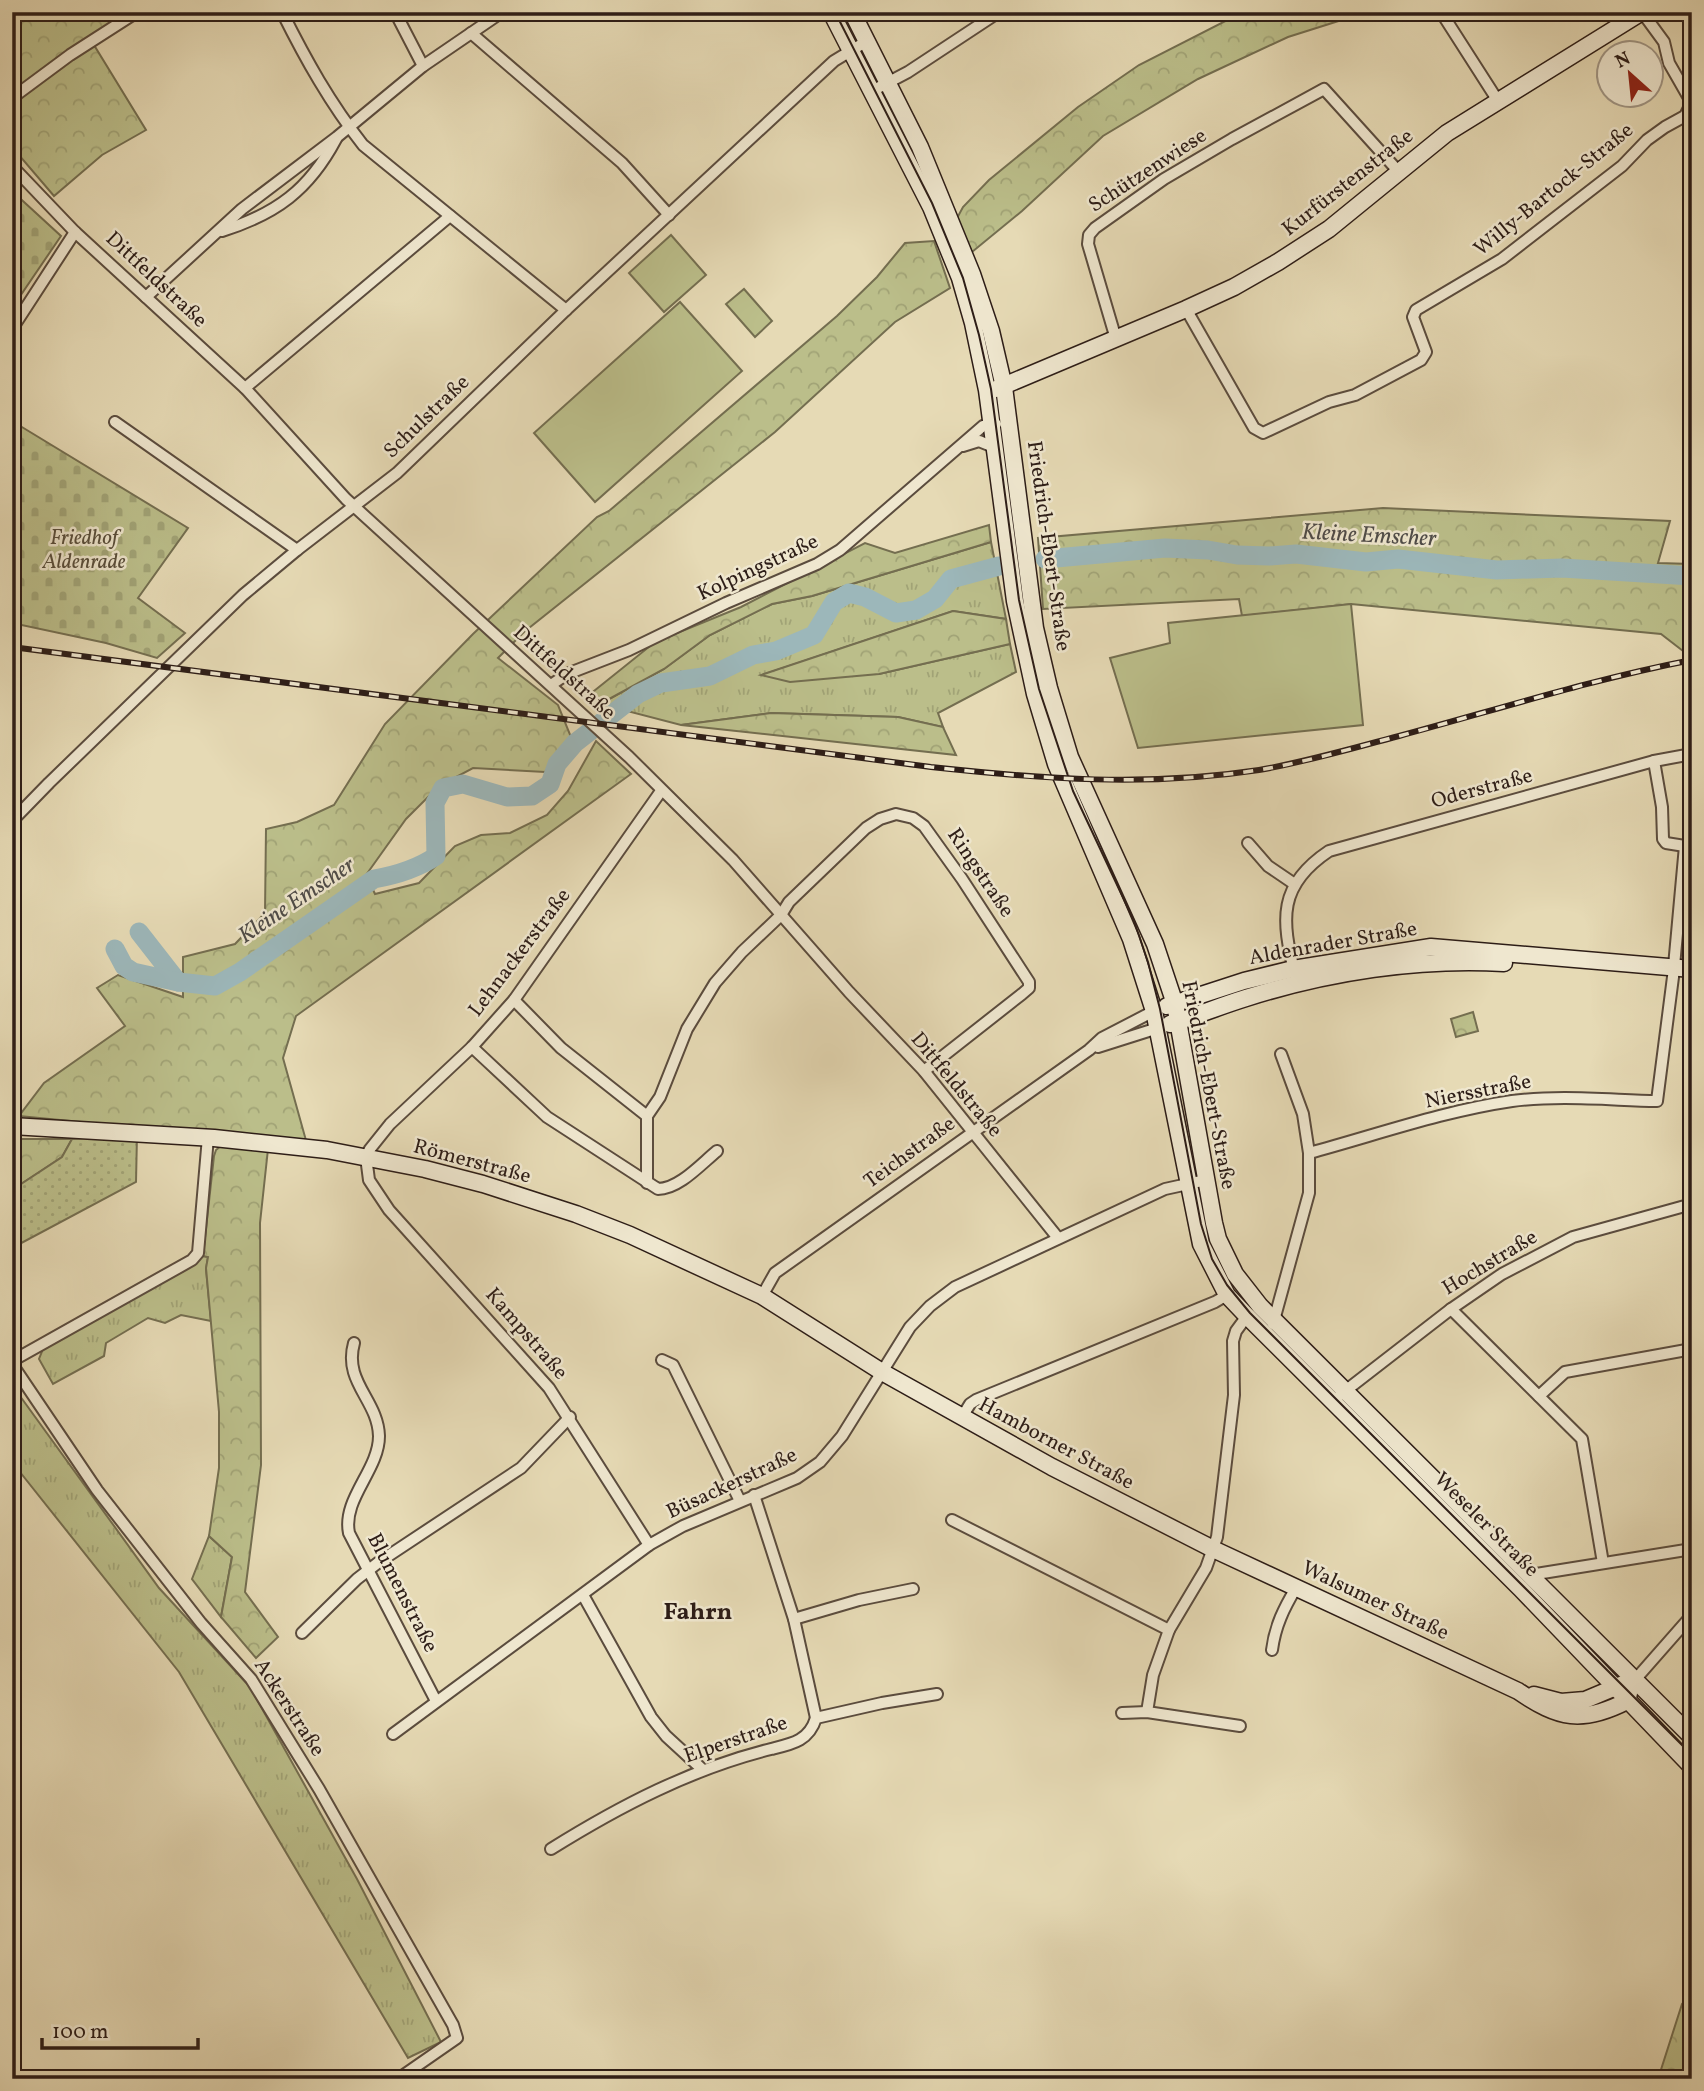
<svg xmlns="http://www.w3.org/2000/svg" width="1704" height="2091" font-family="Vollkorn,serif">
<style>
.grass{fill:url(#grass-tufts);stroke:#746e50;stroke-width:2}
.forest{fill:url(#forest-crowns);stroke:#746e50;stroke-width:2}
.cemetery{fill:url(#cemetery-stones);stroke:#746e50;stroke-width:2}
.garden{fill:url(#garden-dots);stroke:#746e50;stroke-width:2}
.pitch{fill:#bbbe8a;stroke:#746e50;stroke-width:2}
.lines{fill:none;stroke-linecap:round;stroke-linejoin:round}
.river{stroke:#9cb7ba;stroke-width:19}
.street-casing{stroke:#5b4c3e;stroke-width:14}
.secondary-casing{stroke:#2d1d17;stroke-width:19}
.street{stroke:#efe7cf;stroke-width:10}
.secondary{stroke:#efe7cf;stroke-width:16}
.tram{stroke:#2d1d17;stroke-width:2}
.rail-casing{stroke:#2d1d17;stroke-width:6}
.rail{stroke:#efe7cf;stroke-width:3.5;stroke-dasharray:10;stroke-linecap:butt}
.labels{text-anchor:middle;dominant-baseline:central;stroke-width:5;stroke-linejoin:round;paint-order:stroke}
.street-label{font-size:21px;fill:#2d1d17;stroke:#efe7cf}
.park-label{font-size:21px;font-style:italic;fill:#584d3a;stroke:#efe7cf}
.water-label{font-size:23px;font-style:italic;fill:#4e4b48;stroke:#efe7cf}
.quarter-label{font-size:24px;font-weight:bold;fill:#2d1d17;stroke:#efe7cf}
</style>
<defs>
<pattern id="grass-tufts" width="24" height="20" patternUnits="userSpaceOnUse" patternTransform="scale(1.75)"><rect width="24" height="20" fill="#bbbe8a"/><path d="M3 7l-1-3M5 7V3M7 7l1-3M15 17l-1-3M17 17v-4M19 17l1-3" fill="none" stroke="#a1a376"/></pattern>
<pattern id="forest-crowns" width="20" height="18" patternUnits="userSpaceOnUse" patternTransform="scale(1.75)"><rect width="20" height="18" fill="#bbbe8a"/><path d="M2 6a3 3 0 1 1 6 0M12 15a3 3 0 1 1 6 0" fill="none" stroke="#a1a376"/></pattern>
<pattern id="cemetery-stones" width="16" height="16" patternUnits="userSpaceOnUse" patternTransform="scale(1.75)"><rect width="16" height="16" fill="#bbbe8a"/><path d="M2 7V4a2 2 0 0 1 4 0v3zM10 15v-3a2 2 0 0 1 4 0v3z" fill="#a1a376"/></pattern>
<pattern id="garden-dots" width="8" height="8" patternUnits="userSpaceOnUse" patternTransform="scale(1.75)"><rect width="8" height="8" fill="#bbbe8a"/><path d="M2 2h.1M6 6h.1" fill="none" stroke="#a1a376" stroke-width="1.8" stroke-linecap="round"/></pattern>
</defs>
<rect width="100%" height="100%" fill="#e6dab5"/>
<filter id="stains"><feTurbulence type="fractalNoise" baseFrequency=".00286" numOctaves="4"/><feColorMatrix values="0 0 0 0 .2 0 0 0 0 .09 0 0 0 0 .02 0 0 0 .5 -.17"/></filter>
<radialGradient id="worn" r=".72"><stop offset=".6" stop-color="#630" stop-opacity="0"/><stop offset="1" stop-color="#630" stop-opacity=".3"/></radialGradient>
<g class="grass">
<polygon points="991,542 1006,619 953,611 762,675 879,674 1010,644 1016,672 938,713 943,727 898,717 772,713 681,725 600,704 664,669 710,635 772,604 812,596"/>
<polygon points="203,1256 208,1257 206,1269 211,1321 181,1315 165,1323 148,1318 106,1343 104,1356 53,1384 39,1359 43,1349 192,1266"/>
<polygon points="12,1385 159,1588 250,1687 357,1879 441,2042 408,2058 179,1672 12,1462"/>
<polygon points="209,1536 232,1557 221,1617 192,1579"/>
</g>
<g class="forest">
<polygon points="12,12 145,12 94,45 146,130 102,155 54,196 12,147"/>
<polygon points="1243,12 1367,12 1288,37 1198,79 1103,136 1022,211 972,252 956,220 963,207 989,180 1078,107 1139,65"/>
<polygon points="934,241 950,288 895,322 775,432 524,632 498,658 558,705 571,737 545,772 473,768 439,786 406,819 366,875 375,894 419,883 455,846 481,835 510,833 547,815 568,791 596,741 631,774 296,1016 283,1058 307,1144 19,1116 44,1083 125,1026 97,988 118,975 183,997 183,957 235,944 265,913 266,829 297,822 334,805 385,724 473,634 597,517 609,511 837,316 877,277 905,243"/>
<polygon points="1383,508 1670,521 1658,563 1692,564 1692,649 1683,651 1661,634 1351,604 1242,616 1239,599 1043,609 1038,538"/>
<polygon points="989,525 991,542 812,596 772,604 710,635 664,669 600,704 589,695 655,642 741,607 865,543 895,553"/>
<polygon points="953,611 1006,619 1010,644 879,674 790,682 761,675"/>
<polygon points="771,713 898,717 943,727 956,755 681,725"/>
<polygon points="1473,1012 1478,1031 1456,1037 1451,1019"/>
<polygon points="12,1139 72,1139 62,1157 12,1190"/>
<polygon points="222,1145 268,1149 260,1223 261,1465 245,1592 278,1637 256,1658 221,1617 232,1557 209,1536 219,1468 219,1412 206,1268 208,1257 203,1256 214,1156 216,1150"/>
<polygon points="1692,1993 1692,2079 1658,2079 1682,2004"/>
</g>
<g class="cemetery">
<polygon points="12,191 61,236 12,308"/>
<polygon points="12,421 188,528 138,598 185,633 157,658 106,643 12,623"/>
</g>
<polygon class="garden" points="137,1135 136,1182 12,1248 12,1190 62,1157 72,1139"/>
<g class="pitch">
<polygon points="671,235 706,275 664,312 629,273"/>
<polygon points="744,289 772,321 755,337 726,304"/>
<polygon points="680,302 742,371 595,502 534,433"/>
<polygon points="1351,604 1363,725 1138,748 1110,658 1170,643 1168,623"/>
</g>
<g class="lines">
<g class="river">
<polyline points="1045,559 1165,548 1208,550 1237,555 1269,556 1296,554 1366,562 1398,559 1497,570 1562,568 1692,576"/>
<polyline points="139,932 178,982"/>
<path d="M115,949L124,966L133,972L178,982L215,986L240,972L374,879C397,875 417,869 436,856L435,803L443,788L463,784L507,797L532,796L550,784L557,764L575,743L638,694L661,683L710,676L753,655L776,651L814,635L834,602L849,593L865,597L896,613L916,610L935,599L951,579L999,566"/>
</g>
<defs>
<g id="street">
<path d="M282,12C306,60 330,103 363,145L566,310"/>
<polyline points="395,12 423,66"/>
<polyline points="1441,12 1498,101"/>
<polyline points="471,33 622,163 669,215"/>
<polyline points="872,91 908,72 999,12"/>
<polyline points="12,98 70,55 137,12"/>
<polyline points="12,166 75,232 245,388 346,499 629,757 733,860 849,992 924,1071 1058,1238"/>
<path d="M222,231C276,214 309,190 336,139"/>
<polyline points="146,297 242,209 337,137 423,66 502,12"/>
<polyline points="1186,309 1254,428 1263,433 1329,402 1355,395 1421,360 1426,352 1413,317 1416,310 1502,259 1622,166 1647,140 1665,127 1685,116 1689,108 1689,98 1669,63 1664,42 1642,12"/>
<polyline points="12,329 75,232"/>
<polyline points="1116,339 1088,244 1089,235 1095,228 1164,179 1232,139 1324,89 1399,172"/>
<polyline points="245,388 450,216"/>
<polyline points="115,422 297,550"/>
<polyline points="963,446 979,441 994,447"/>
<polyline points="551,685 567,674 629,650 726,603 817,564 840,550 983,426 996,424"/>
<polyline points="1654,761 1662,807 1663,839 1666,843 1691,847"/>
<polyline points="12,821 49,783 243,595 297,550 397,473 566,310 834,61 867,41"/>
<polyline points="1248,843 1268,866 1293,883"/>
<path d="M1295,974C1281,919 1278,885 1329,851L1654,761L1692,754"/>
<polyline points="514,1000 561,1048 647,1116"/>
<path d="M472,1047L547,1117L658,1189C679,1189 701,1164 717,1151"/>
<polyline points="1098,1047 1158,1028"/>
<path d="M1309,1153C1376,1135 1443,1111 1512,1101C1560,1095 1609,1100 1657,1101L1673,977L1685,846"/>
<polyline points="647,1183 647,1116 660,1097 687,1029 715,983 742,952 781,915 789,902 866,828 880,819 896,814 913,818 924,826 962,879 1029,982 1029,988 1022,994 924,1071"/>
<polyline points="762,1296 775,1273 1089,1050 1102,1038 1154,1011"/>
<polyline points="1451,1309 1582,1439 1603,1563"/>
<polyline points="1273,1324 1309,1193 1309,1153 1303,1114 1281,1054"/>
<path d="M354,1343C343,1382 378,1400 379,1436C379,1470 342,1499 349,1533L436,1701"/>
<polyline points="662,1360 673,1365 740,1501"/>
<polyline points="12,1361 192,1260 198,1253 208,1137"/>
<polyline points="12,1364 97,1490 201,1623 251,1679 319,1789 453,2025 457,2038 398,2079"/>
<polyline points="1340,1395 1451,1309 1502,1274 1573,1237 1692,1204"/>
<polyline points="1539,1396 1565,1372 1692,1349"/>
<polyline points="962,1417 970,1404 976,1400 1215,1302 1227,1295"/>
<polyline points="754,1495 794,1619 816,1718"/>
<polyline points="952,1520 1169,1630"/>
<polyline points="649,1545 549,1388 389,1210 369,1180 366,1157 370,1149 390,1124 472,1047 514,1000 661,791"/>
<polyline points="1530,1575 1692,1549"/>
<polyline points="583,1595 651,1717 666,1736 703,1770"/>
<polyline points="794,1619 859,1600 913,1589"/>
<polyline points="302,1633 357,1579 379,1562 521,1468 570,1417"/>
<path d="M1272,1650C1275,1626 1284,1608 1296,1588"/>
<polyline points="1634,1681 1692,1615"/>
<polyline points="1147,1712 1153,1675 1169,1630 1206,1568 1217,1537 1234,1395 1233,1341 1236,1331 1247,1316"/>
<polyline points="1122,1713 1147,1712 1240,1726"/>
<polyline points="393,1734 649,1545 683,1526 797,1478 820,1462 842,1436 910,1327 930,1306 955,1287 1165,1189 1206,1180"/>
<path d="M551,1849C620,1806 691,1769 771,1749C792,1744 809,1741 816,1718L882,1703L937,1694"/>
</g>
<g id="secondary">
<polyline points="831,12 931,207 960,278 973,323 987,390 1015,601 1035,694 1056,764 1131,939 1154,1011 1201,1244 1227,1295 1247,1316 1521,1589 1692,1767"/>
<polyline points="852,12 920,147 972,274 991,331 1004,387 1035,628 1049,688 1070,757 1155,944 1175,1004 1214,1223 1218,1239 1235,1274 1260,1306 1692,1737"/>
<polyline points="996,389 1186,309 1234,287 1278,262 1329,229 1447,133 1642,12"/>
<polyline points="1167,1006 1244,981 1293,969 1431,947 1692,969"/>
<path d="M1170,1024C1196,1016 1220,1006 1246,998C1328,972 1418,958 1504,963"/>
<path d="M12,1126L214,1138L327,1150L425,1169L483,1184L576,1214L630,1235L762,1296L882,1372L1052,1467L1213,1549L1518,1691C1559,1719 1582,1724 1627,1701L1629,1693"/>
<polyline points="1534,1695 1561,1702 1585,1700 1623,1684"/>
</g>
</defs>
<use href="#street" class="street-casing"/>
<use href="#secondary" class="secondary-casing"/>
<use href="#street" class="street"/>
<use href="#secondary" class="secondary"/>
<polyline class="tram" points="835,12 932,203 963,278 979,335 991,389 1019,600 1039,689 1073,791 1134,921 1148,962 1160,1009 1201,1224 1212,1259 1227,1285 1250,1313 1692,1755"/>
<defs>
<path id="rail" d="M12,647L931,767C1043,779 1146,787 1259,770C1306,762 1353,748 1399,736C1496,710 1593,679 1692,660"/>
</defs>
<use href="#rail" class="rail-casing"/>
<use href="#rail" class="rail"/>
</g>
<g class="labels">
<g class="street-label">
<text transform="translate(1148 171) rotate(-33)">Schützenwiese</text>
<text transform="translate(1348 183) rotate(-38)">Kurfürstenstraße</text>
<text transform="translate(1554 190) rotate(-39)">Willy-Bartock-Straße</text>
<text transform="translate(156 280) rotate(43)">Dittfeldstraße</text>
<text transform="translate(427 417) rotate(-44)">Schulstraße</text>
<text transform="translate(1048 546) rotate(82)">Friedrich-Ebert-Straße</text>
<text transform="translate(758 568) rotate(-25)">Kolpingstraße</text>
<text transform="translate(564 673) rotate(42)">Dittfeldstraße</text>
<text transform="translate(1482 789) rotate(-15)">Oderstraße</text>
<text transform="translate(980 873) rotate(56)">Ringstraße</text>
<text transform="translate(1333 944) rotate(-10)">Aldenrader Straße</text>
<text transform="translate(520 953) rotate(-53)">Lehnackerstraße</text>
<text transform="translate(956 1085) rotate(50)">Dittfeldstraße</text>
<text transform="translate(1208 1085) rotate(79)">Friedrich-Ebert-Straße</text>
<text transform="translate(1478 1092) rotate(-11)">Niersstraße</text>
<text transform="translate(910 1153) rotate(-36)">Teichstraße</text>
<text transform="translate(472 1162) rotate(15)">Römerstraße</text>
<text transform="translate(1490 1263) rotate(-31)">Hochstraße</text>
<text transform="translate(526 1334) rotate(49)">Kampstraße</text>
<text transform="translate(1056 1444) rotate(28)">Hamborner Straße</text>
<text transform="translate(732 1484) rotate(-25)">Büsackerstraße</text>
<text transform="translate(1486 1525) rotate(45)">Weseler Straße</text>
<text transform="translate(402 1593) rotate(63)">Blumenstraße</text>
<text transform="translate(1375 1601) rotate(25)">Walsumer Straße</text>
<text transform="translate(289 1708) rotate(57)">Ackerstraße</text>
<text transform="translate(736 1740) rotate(-19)">Elperstraße</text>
</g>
<g class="park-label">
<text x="84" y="538">Friedhof<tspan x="84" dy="24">Aldenrade</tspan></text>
</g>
<g class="water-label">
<text transform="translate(1369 536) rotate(3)">Kleine Emscher</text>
<text transform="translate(297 901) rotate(-34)">Kleine Emscher</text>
</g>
<g class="quarter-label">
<text x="698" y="1613">Fahrn</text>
</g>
</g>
<rect width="1704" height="2091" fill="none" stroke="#e6dab5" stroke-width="42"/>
<rect x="14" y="14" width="1676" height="2063" fill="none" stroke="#2d1d17" stroke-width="3.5"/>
<rect x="21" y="21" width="1662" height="2049" fill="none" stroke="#2d1d17" stroke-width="2"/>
<g transform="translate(1630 74) rotate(333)"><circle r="33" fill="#efe7cf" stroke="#a19685" stroke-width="2"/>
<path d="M0-5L12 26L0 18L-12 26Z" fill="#8f2418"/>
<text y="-10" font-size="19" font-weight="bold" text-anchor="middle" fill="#2d1d17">N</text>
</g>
<path d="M42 2038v10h156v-10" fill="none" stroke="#2d1d17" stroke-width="3.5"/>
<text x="52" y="2038" font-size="21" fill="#2d1d17" stroke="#efe7cf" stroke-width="5" paint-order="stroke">100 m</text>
<rect width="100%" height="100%" filter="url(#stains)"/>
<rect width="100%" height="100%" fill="url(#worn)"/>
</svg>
